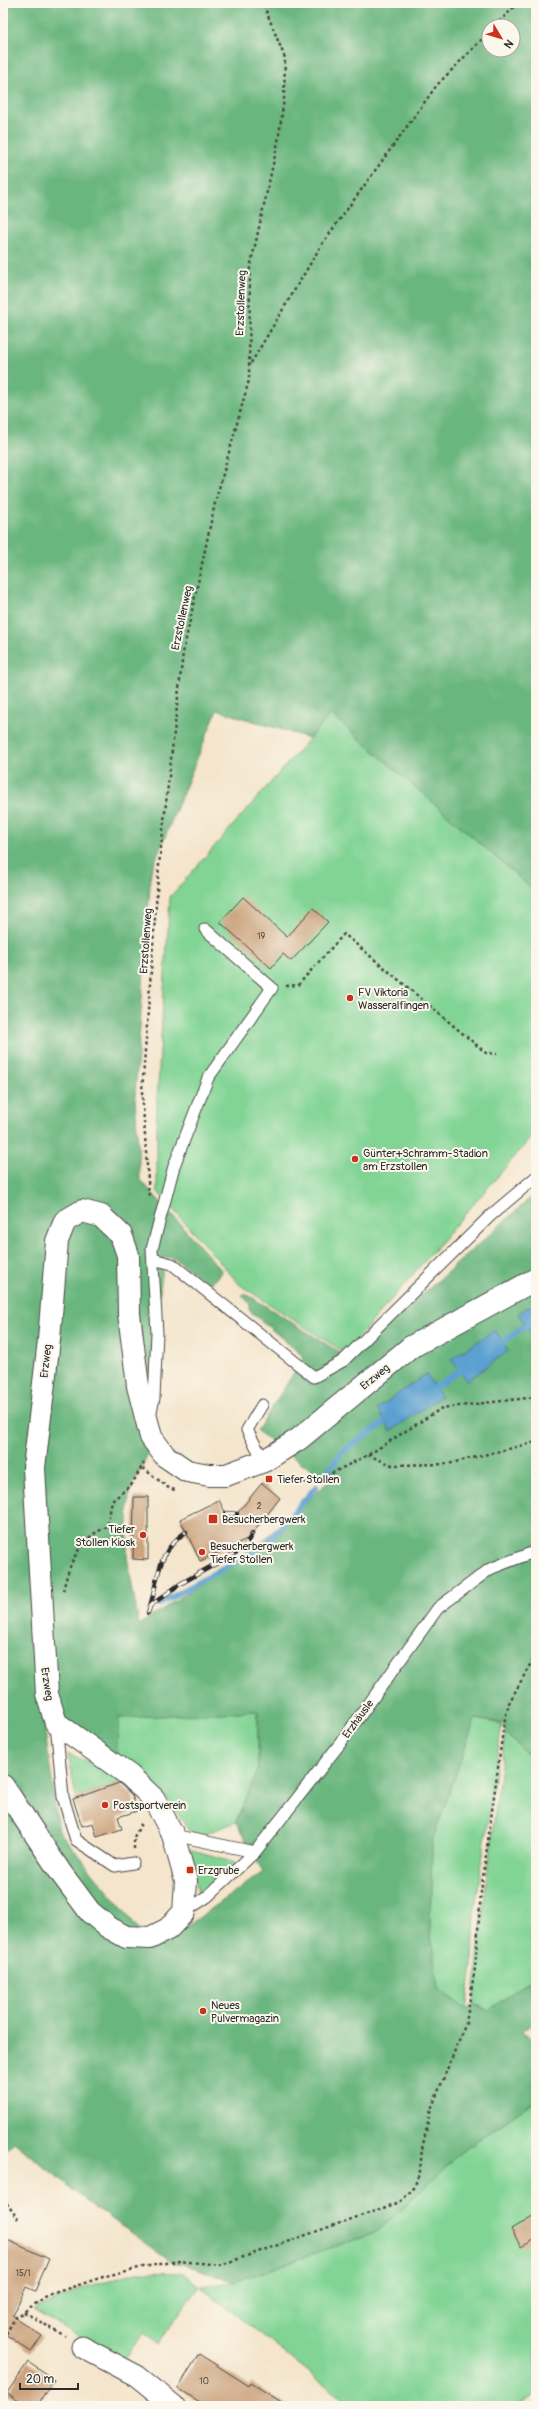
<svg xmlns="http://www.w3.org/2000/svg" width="539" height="2409" font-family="Pangolin,sans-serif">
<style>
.green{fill:#82d495;stroke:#568060}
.forest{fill:#69b67e;stroke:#4a7054;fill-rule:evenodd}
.water{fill:#5ca0d1;stroke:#44667e}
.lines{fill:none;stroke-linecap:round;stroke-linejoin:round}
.stream{stroke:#5ca0d1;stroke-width:6}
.building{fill:#cba37d}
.service-casing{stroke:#494743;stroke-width:13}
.minor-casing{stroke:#494743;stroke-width:23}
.tertiary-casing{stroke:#494743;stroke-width:24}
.path{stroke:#494743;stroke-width:2.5;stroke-dasharray:3 3;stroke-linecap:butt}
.service{stroke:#fff;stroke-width:11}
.minor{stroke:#fff;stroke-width:21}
.tertiary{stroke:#fff;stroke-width:22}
.rail-casing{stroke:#2b2b2b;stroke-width:4.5}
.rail{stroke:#fbf7ec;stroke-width:3;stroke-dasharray:9;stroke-linecap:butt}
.poi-dot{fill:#c8321e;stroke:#fbf7ec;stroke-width:1.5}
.labels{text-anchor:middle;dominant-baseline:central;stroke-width:4;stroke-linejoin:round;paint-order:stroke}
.number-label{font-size:9px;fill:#534940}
.street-label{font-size:11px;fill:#2b2b2b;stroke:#fbf7ec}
.poi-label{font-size:11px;fill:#2b2b2b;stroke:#fbf7ec;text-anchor:start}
</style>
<rect width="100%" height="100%" fill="#fbf7ec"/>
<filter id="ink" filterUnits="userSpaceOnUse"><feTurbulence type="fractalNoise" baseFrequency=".025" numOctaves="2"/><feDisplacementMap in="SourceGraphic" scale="8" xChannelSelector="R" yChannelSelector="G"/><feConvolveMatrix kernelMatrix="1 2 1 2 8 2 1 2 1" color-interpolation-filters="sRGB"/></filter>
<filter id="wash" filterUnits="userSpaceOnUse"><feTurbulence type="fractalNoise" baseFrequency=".012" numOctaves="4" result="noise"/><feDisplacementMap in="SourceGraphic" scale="16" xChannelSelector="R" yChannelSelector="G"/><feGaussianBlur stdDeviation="0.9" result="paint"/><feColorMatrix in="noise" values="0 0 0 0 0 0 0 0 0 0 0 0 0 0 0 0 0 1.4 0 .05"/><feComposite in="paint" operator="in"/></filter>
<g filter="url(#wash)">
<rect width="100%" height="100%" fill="#f4e5cc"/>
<g class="green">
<polygon points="331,714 536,892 536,1132 345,1353 240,1285 157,1191 157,1099 170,897"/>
<path d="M258,1711V1770L236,1822L194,1838C170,1802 158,1780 116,1761L118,1718Z"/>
<polygon points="475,1719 502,1724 475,1909 473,1959 466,2009 438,1989 430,1928 432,1842"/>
<polygon points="505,1733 536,1762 536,1976 489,2010 473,2004 486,1884"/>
<polygon points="68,1754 102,1767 122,1782 76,1797"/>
<polygon points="188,1849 236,1862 199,1894"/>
<polygon points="536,2100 536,2394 518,2406 352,2406 199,2286 157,2344 144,2333 121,2362 33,2310 80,2289 136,2272 184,2273 199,2286 234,2282 378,2231 459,2154"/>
</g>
<path class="forest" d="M3,3H536V892L331,714L309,738L217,710L151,871L135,1097L140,1179L222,1271L210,1285L173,1258L164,1257L150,1375V1449L129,1493L127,1557L139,1625L257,1546L328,1482L257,1431L304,1357L249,1310L250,1304L242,1295L245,1293L350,1359L536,1193V1762L505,1733L504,1723L475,1719L432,1842L430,1928L438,1989L466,2009L473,2004L489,2010L536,1976V2021L521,2031L536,2040V2100L459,2154L378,2231L234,2282L187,2265L171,2262L72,2190L14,2142L4,2152L3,2150ZM489,26H513V50H489ZM258,1711V1770L236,1822L263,1872L155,1949L59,1831L43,1717L116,1761L119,1718Z"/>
<g class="water">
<polygon points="536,1303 536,1333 532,1336 518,1313"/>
<polygon points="495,1330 508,1351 467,1381 451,1359"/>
<polygon points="426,1374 441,1396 391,1431 377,1409"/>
</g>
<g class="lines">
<g class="stream">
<polyline points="496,1346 536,1318"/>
<polyline points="428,1392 465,1367"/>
<polyline points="327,1472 343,1451 391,1418"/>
<polyline points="160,1604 267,1543 316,1487"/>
</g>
</g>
<g id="blocks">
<g class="building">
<polygon points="243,897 287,937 313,908 328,922 291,961 283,954 271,968 220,922"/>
<polygon points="262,1483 280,1498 249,1538 200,1561 180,1519 219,1500 230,1522"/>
<polygon points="134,1497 148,1497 148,1560 133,1559"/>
<polygon points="119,1783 132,1795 137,1811 118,1817 122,1829 97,1837 93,1823 82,1826 73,1799"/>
<polygon points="536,2214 536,2239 521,2247 511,2229"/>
<polygon points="3,2238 49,2259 35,2291 26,2287 13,2316 42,2336 31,2352 5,2334 3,2337"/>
<polygon points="199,2354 249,2386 251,2383 288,2406 206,2406 178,2388"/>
<polygon points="28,2362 54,2380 37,2406 26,2406 7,2393"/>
</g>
</g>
</g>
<g filter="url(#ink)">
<use href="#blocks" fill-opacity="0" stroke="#494743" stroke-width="1"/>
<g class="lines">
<defs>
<g id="service">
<polyline points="153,1259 172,1264 314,1377 343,1361 490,1216 536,1177"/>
<polyline points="262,1405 247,1430 264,1461"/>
<polyline points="150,1416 154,1398 157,1333 152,1249 174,1166 208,1078 272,988 205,929"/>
<polyline points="56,1723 63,1797 76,1840 115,1866 133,1863"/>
<polyline points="173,1835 255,1852 339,1745 438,1608 490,1569 536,1551"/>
<polyline points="184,1912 207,1897 255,1852"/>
</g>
<polyline id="minor" points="82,2347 137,2376 174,2406"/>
<polyline id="tertiary" points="3,1786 61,1873 90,1912 108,1927 126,1937 150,1938 168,1929 184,1912 186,1881 173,1835 154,1799 130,1776 56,1723 47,1694 34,1468 49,1340 57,1241 65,1221 82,1211 101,1216 121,1235 128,1255 129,1314 138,1386 151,1437 165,1456 187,1471 209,1475 226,1475 264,1461 299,1439 411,1347 536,1279"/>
</defs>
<use href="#service" class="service-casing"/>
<use href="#minor" class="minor-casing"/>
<use href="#tertiary" class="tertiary-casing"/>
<g class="path">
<polyline points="495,26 518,3"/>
<polyline points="251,363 322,244 437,85 489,32"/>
<polyline points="286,986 298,985 344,934 486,1053 497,1054"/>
<polyline points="149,1196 142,1091 159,865 183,653 215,503 249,380 250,268 278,142 284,99 285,58 263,3"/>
<polyline points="368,1455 392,1465 448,1464 536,1442"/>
<polyline points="143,1468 170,1489 177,1490"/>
<polyline points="282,1474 292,1481 312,1483 368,1455 442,1408 536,1397"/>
<path d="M63,1591C69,1564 79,1538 107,1527L112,1501L132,1484L144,1463"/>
<polyline points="134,1849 134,1837 142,1822"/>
<polyline points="3,2198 18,2219"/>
<polyline points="24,2312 66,2337"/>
<polyline points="3,2339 15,2318 48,2295 106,2276 143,2267 179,2261 221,2265 400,2202 414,2188 420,2171 422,2149 431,2109 466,2023 475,1968 481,1892 504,1723 509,1703 536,1654"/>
</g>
<use href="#service" class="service"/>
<use href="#minor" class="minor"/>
<use href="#tertiary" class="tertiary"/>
<defs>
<g id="rail">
<polyline points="226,1513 237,1514"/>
<polyline points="150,1606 180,1584 244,1548 252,1534"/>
<path d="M148,1613C159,1582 155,1552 186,1532"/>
</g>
</defs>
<use href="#rail" class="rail-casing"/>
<use href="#rail" class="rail"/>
</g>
</g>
<g class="poi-dot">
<circle cx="350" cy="998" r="4"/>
<circle cx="355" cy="1159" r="4"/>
<rect x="265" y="1475" width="8" height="8" rx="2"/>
<rect x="208" y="1514" width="10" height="10" rx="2"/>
<circle cx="143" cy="1535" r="4"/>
<circle cx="202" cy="1552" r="4"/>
<circle cx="105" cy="1805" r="4"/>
<rect x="186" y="1866" width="8" height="8" rx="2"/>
<circle cx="203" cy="2011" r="4"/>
</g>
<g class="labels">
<g class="number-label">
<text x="261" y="936">19</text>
<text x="259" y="1506">2</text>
<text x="23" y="2273">15/1</text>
<text x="204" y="2381">10</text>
</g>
<g class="street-label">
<text transform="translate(241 303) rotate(-88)">Erzstollenweg</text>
<text transform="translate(182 618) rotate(-78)">Erzstollenweg</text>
<text transform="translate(146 941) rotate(-86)">Erzstollenweg</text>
<text transform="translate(46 1361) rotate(-83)">Erzweg</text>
<text transform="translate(375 1377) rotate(-39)">Erzweg</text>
<text transform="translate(47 1684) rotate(81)">Erzweg</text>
<text transform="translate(358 1719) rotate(-54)">Erzhäusle</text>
</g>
<g class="poi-label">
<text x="358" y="992">FV Viktoria<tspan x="358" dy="13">Wasseralfingen</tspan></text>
<text x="363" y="1153">Günter+Schramm-Stadion<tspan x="363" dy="13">am Erzstollen</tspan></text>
<text x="277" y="1479">Tiefer Stollen</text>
<text x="222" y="1519">Besucherbergwerk</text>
<text x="135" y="1529" text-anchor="end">Tiefer<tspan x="135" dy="13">Stollen Kiosk</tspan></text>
<text x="210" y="1546">Besucherbergwerk<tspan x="210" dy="13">Tiefer Stollen</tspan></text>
<text x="113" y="1805">Postsportverein</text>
<text x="198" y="1870">Erzgrube</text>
<text x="211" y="2005">Neues<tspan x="211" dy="13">Pulvermagazin</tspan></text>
</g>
</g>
<rect width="539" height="2409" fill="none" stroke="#fbf7ec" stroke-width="16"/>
<g transform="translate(501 38) rotate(128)"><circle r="19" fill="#fbf7ec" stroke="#a8a59f"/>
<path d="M0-3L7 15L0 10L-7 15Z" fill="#c8321e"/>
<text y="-6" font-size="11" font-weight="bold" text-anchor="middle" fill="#2b2b2b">N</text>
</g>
<path d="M20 2383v6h58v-6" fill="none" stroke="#2b2b2b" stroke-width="2"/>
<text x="26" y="2383" font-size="12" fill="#2b2b2b" stroke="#fbf7ec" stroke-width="3" paint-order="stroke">20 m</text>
</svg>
